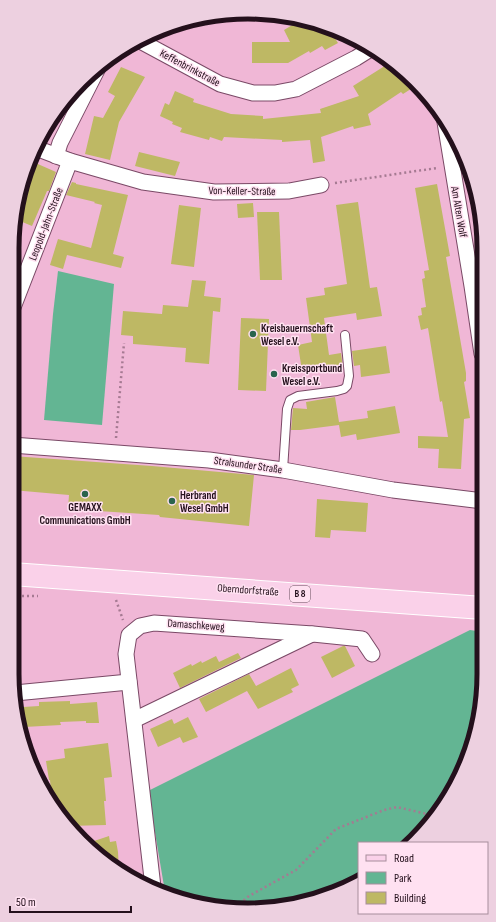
<svg xmlns="http://www.w3.org/2000/svg" width="496" height="922" font-family="'Sofia Sans Condensed',sans-serif">
<style>
.green{fill:#63b593}
.building{fill:#beb864}
.lines{fill:none;stroke-linecap:round;stroke-linejoin:round}
.lane-casing{stroke:#7a4966;stroke-width:10}
.street-casing{stroke:#7a4966;stroke-width:17}
.primary-casing{stroke:#fff;stroke-width:24}
.path{stroke:#a57a92;stroke-width:2.5;stroke-dasharray:2 3;stroke-linecap:butt}
.lane{stroke:#fff;stroke-width:8}
.street{stroke:#fff;stroke-width:15}
.primary{stroke:#fad1e9;stroke-width:22}
.poi-dot{fill:#2a644d;stroke:#ffe1f1;stroke-width:1.5}
.labels{text-anchor:middle;dominant-baseline:central;stroke-width:3;stroke-linejoin:round;paint-order:stroke}
.shield{fill:#ffe1f1;stroke:#664f5c;stroke-width:1}
.shield-label{font-size:10px;font-weight:bold;fill:#24101c}
.street-label{font-size:11px;fill:#24101c;stroke:#ffe1f1}
.poi-label{font-size:11px;font-weight:bold;fill:#24101c;stroke:#ffe1f1;text-anchor:start}
.rim{fill:none;stroke:#24101c;stroke-width:5}
</style>
<rect width="100%" height="100%" fill="#f0b7d6"/>
<g class="green">
<polygon points="58,271 114,284 102,425 44,420 53,314"/>
<polygon points="470,630 483,632 484,689 476,735 452,792 411,843 359,843 359,879 339,892 264,909 187,902 165,892 148,791"/>
</g>
<g class="building">
<polygon points="299,21 331,32 338,43 325,50 322,46 310,53 309,51 288,63 252,63 252,42 290,42 284,30"/>
<polygon points="391,62 404,71 412,80 410,81 414,87 403,94 401,92 368,114 371,125 354,129 353,126 321,137 325,161 313,163 310,140 282,142 282,140 224,137 222,141 210,137 209,140 180,132 182,128 172,124 173,122 160,116 165,103 169,105 175,91 194,99 193,102 231,114 263,116 263,119 321,113 320,109 359,96 353,86"/>
<polygon points="121,67 145,77 119,122 110,160 85,154 94,116 103,118 115,96 108,92"/>
<polygon points="139,152 180,162 175,176 135,166"/>
<polygon points="31,161 56,172 49,191 47,191 32,226 15,219 17,203 28,177 25,175"/>
<polygon points="72,182 76,183 76,184 128,195 113,254 124,257 121,268 67,255 63,269 50,265 58,239 91,248 102,205 94,203 95,202 66,195"/>
<polygon points="437,184 450,256 446,257 466,373 466,381 464,382 470,418 464,419 461,469 438,468 439,449 418,448 418,436 448,437 442,401 440,402 428,328 421,330 418,316 422,315 421,308 426,307 422,279 425,278 424,271 429,270 415,188"/>
<polygon points="358,202 370,288 377,287 382,316 357,320 356,313 324,318 329,355 341,353 343,368 332,369 331,367 302,371 298,345 312,342 306,298 325,295 324,288 347,284 336,205"/>
<polygon points="253,203 254,217 238,218 237,204"/>
<polygon points="179,205 201,208 194,267 171,264"/>
<polygon points="257,212 279,212 282,280 260,280"/>
<polygon points="192,280 206,281 204,296 221,298 220,312 213,311 209,364 185,362 186,348 133,344 133,336 121,335 123,311 162,314 163,305 188,307"/>
<polygon points="241,318 269,319 266,391 238,390"/>
<polygon points="386,346 390,373 361,377 360,365 354,366 352,351"/>
<polygon points="335,397 339,422 368,418 367,411 395,406 400,433 357,440 356,434 341,437 339,425 300,430 291,430 293,408 307,409 306,402"/>
<polygon points="12,456 152,466 254,475 249,526 160,517 159,515 68,509 69,495 12,490"/>
<polygon points="317,499 368,503 366,532 331,530 330,538 315,537"/>
<polygon points="343,646 345,646 355,666 332,678 321,657"/>
<polygon points="238,653 241,658 180,688 173,673 191,664 192,666 201,661 202,663 216,656 219,662"/>
<polygon points="291,668 299,685 291,689 293,692 258,709 247,691 206,712 199,699 249,674 256,686"/>
<polygon points="70,701 70,704 97,702 99,723 86,723 86,721 60,722 61,725 24,727 23,707 39,706 39,702"/>
<polygon points="188,717 198,737 183,743 180,737 158,747 150,729 172,719 174,724"/>
<polygon points="108,743 112,777 104,778 106,801 104,801 106,825 69,826 61,818 52,802 50,780 49,780 46,761 65,758 64,749"/>
<polygon points="109,836 110,842 116,841 118,852 119,871 88,843"/>
</g>
<g class="lines">
<defs>
<polyline id="lane" points="283,470 287,409 290,400 298,396 337,391 344,389 347,386 349,376 345,335"/>
<g id="street">
<polyline points="142,42 220,84 253,93 275,93 296,89 356,58 372,48"/>
<polyline points="444,116 472,286 482,354"/>
<polyline points="36,148 70,161 143,182 214,192 289,191 321,185"/>
<polyline points="56,156 60,143 98,68"/>
<polyline points="12,310 70,161"/>
<polyline points="12,445 209,460 283,470 393,490 483,501"/>
<polyline points="15,693 129,682"/>
<polyline points="134,720 312,634"/>
<polyline points="153,887 126,654 129,635 140,626 154,623 313,634 362,639 372,654"/>
</g>
<polyline id="primary" points="12,574 483,608"/>
</defs>
<use href="#lane" class="lane-casing"/>
<use href="#street" class="street-casing"/>
<use href="#primary" class="primary-casing"/>
<g class="path">
<polyline points="335,183 437,168"/>
<polyline points="116,438 124,343"/>
<polyline points="12,596 38,596"/>
<polyline points="116,600 123,620"/>
<polyline points="424,826 427,814 449,796"/>
<polyline points="236,907 249,896 296,870 336,829 384,810 397,807 427,814"/>
</g>
<use href="#lane" class="lane"/>
<use href="#street" class="street"/>
<use href="#primary" class="primary"/>
</g>
<g class="poi-dot">
<circle cx="253" cy="334" r="4"/>
<circle cx="274" cy="374" r="4"/>
<circle cx="85" cy="494" r="4"/>
<circle cx="172" cy="501" r="4"/>
</g>
<g class="labels">
<rect class="shield" x="290" y="586" width="20" height="16" rx="3"/>
<g class="shield-label">
<text x="300" y="594">B 8</text>
</g>
<g class="street-label">
<text transform="translate(190 68) rotate(28)">Keffenbrinkstraße</text>
<text transform="translate(242 191) rotate(1)">Von-Keller-Straße</text>
<text transform="translate(459 212) rotate(80)">Am Alten Wolf</text>
<text transform="translate(46 224) rotate(-69)">Leopold-Jahn-Straße</text>
<text transform="translate(248 465) rotate(8)">Stralsunder Straße</text>
<text transform="translate(248 590) rotate(4)">Oberndorfstraße</text>
<text transform="translate(196 625) rotate(4)">Damaschkeweg</text>
</g>
<g class="poi-label">
<text x="261" y="328">Kreisbauernschaft<tspan x="261" dy="13">Wesel e.V.</tspan></text>
<text x="282" y="368">Kreissportbund<tspan x="282" dy="13">Wesel e.V.</tspan></text>
<text x="180" y="495">Herbrand<tspan x="180" dy="13">Wesel GmbH</tspan></text>
<text x="85" y="507" text-anchor="middle">GEMAXX<tspan x="85" dy="13">Communications GmbH</tspan></text>
</g>
</g>
<path d="M0 0H496V922H0ZM248 19H248A229 229 0 0 1 477 248V674A229 229 0 0 1 248 903H248A229 229 0 0 1 19 674V248A229 229 0 0 1 248 19Z" fill="#edd0e0" fill-rule="evenodd"/>
<path class="rim" d="M248 19H248A229 229 0 0 1 477 248V674A229 229 0 0 1 248 903H248A229 229 0 0 1 19 674V248A229 229 0 0 1 248 19Z"/>
<rect x="358" y="842" width="130" height="72" fill="#ffe1f1" stroke="#a78d9c"/>
<rect x="366" y="855" width="20" height="6" fill="#fad1e9" stroke="#a78d9c"/>
<text x="394" y="862" font-size="12" fill="#24101c">Road</text>
<rect x="366" y="872" width="20" height="12" fill="#63b593" stroke="#a78d9c"/>
<text x="394" y="882" font-size="12" fill="#24101c">Park</text>
<rect x="366" y="892" width="20" height="12" fill="#beb864" stroke="#a78d9c"/>
<text x="394" y="902" font-size="12" fill="#24101c">Building</text>
<path d="M10 906v6h121v-6" fill="none" stroke="#24101c" stroke-width="2"/>
<text x="16" y="906" font-size="12" fill="#24101c" stroke="#ffe1f1" stroke-width="3" paint-order="stroke">50 m</text>
</svg>
